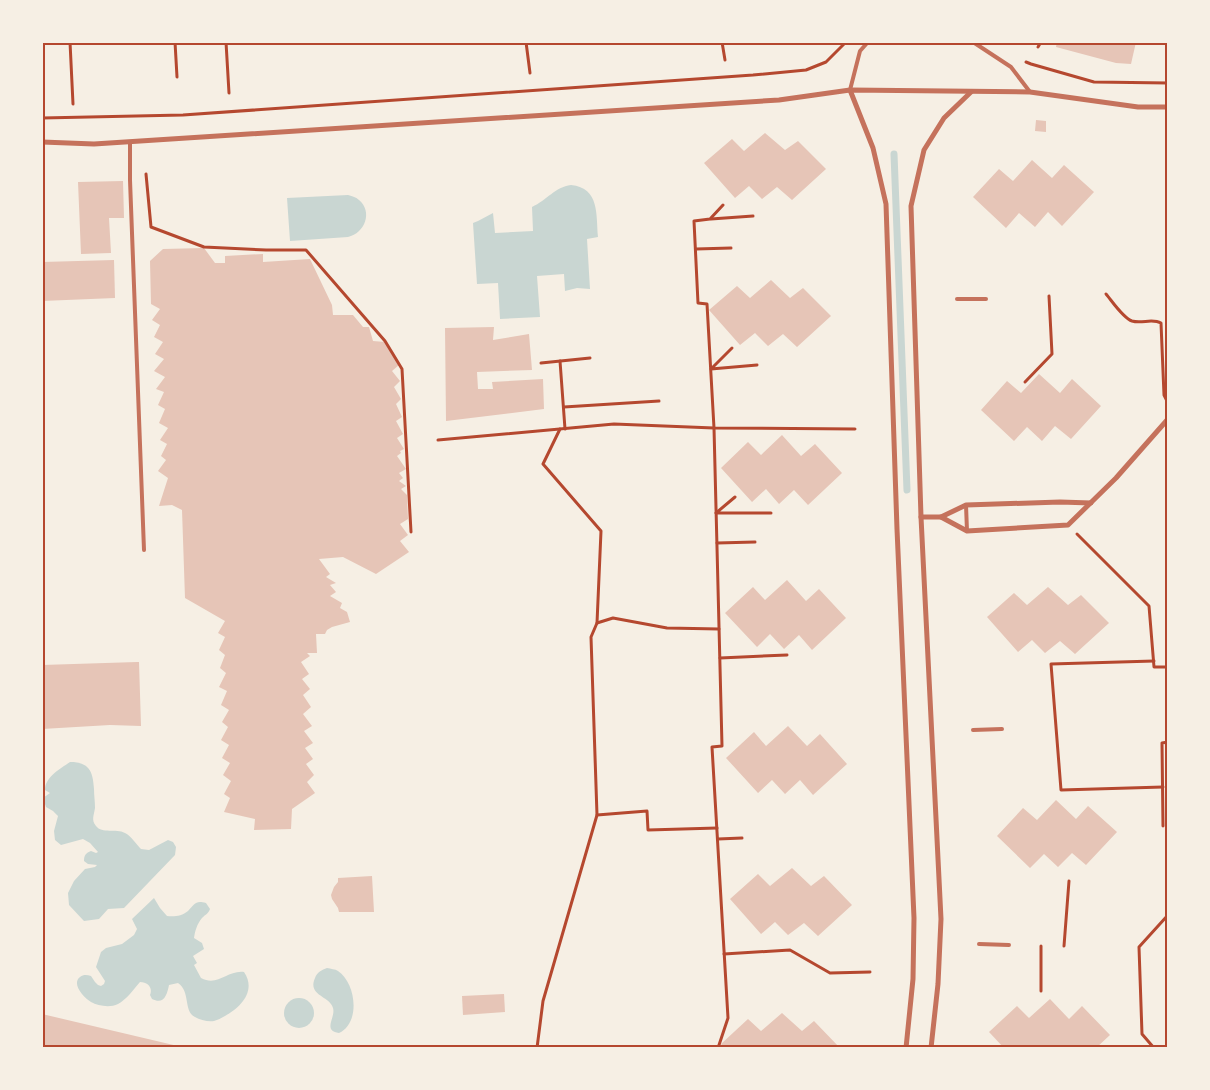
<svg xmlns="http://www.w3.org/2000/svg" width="1210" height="1090" font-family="'Open Sans',sans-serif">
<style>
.water{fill:#c9d6d2}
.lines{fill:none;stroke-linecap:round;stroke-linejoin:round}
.stream{stroke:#c9d6d2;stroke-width:7}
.building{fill:#e6c5b7}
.path{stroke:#b5482f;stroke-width:3}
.service{stroke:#c5725c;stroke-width:4}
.minor{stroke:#c5725c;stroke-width:5}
.neatline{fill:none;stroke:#b5482f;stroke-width:2}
</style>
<rect width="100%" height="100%" fill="#f6efe4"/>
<g class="water">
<path d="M571,185C600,188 596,215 598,237L587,239L590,289L577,288L565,291L564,274L537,276L540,317L500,319L498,283L477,284L473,223L478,221L493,213L495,233L533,231L532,207C547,200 555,187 571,185Z"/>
<path d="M348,195C351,196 356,197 359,200C373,212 365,233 348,237L290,241L287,198Z"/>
<path d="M70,762C89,762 93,771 94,789C94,795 95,802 95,808C94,815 91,820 96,826C102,834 116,828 125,833C131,836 136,844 141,849L149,850L168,840L173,842L176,847L175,855L124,908L108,909L99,919L84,921L69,905L68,893L74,881L85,869L95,867L97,865L88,864L84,861C84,855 86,853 91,851L96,853L98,852L90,843L83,839L61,845L55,840L54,831L58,816L53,811L46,807L43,798L50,793L45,790C45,777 60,769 70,762Z"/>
<path d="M154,898L160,908L167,916C174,917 182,916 188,911C195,904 195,900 206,903L210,909C208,914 206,914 202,918C197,924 195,931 194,938L202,943L204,949L193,956L197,963L194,965L201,978C218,987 227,970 244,972C257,991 240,1008 225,1016C221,1018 218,1020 214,1021C208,1022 200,1020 195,1017C183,1011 191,992 178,983L169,985C167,995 164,1005 152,999L150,995C153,988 148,982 140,982C134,989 126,1000 118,1004C110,1008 98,1006 91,1002C84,998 71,984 80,977C84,974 87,975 91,976L95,982L98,985L101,986L104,984L105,981L96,967L101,952L106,948L122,944L134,935L137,929L132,919Z"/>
<path d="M327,968C331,969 335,969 338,971C356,983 361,1023 339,1033C322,1031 336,1017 333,1008C330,996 307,996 315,978C317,972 322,970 327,968Z"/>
<circle cx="299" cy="1013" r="15"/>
</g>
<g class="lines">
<polyline class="stream" points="894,154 907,490"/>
</g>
<g class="building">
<polygon points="1057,42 1136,42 1131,64 1116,63 1056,47"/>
<polygon points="1036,120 1046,121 1046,132 1035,131"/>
<polygon points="765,133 785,150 798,141 826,169 792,200 777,187 762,199 749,186 735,198 704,163 732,139 744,151"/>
<polygon points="1032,160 1052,178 1064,165 1094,192 1062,226 1048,212 1035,227 1019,213 1006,228 973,197 999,169 1013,181"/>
<polygon points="123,181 124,218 109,218 111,253 81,254 78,182"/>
<polygon points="204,248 215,263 225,263 225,256 263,254 263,262 310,259 332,305 333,315 353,315 363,327 369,327 373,341 385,342 399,365 392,371 400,381 394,387 401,399 396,404 402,417 396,421 403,434 397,438 404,449 400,451 401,453 397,456 406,469 399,473 403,478 399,481 406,486 401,489 407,495 408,519 400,524 408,535 400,541 409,552 376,574 343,557 319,559 330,574 326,577 336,583 330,585 336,592 330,596 342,603 340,608 347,612 350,622 332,627 327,630 325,634 316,634 317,653 307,653 310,656 301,662 309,674 302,679 310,689 303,695 311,707 303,714 312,726 304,731 313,743 305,748 313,759 306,764 314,775 307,782 315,793 292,809 291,829 254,830 255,819 224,812 230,798 224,794 231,781 223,775 230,763 222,758 229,745 221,740 228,727 222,722 229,710 221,705 227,691 219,687 226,673 220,668 225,655 219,650 225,637 218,633 225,621 185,598 182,510 172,505 159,506 168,478 158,471 166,460 161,456 167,444 160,440 168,428 159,423 165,409 158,405 164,392 156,389 165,377 154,371 164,359 155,354 163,342 154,337 160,325 152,320 160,309 151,304 150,261 163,249"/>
<polygon points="114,260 115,298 42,301 42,262"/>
<polygon points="771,280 790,298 803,288 831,316 797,347 783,334 768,346 755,333 740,345 709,310 737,286 750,298"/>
<polygon points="494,327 493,340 529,334 532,370 477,372 478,389 493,389 492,382 543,379 544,409 446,421 445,328"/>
<polygon points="1039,374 1060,393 1072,379 1101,406 1071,439 1055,426 1042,441 1027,427 1014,441 981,410 1007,381 1021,393"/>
<polygon points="782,435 801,456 815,444 842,473 808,505 794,490 779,504 766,489 752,502 721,468 748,442 761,455"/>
<polygon points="787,580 806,601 819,589 846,618 812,650 799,635 784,649 770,634 757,647 725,613 753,587 765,600"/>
<polygon points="1048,587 1068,605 1081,595 1109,623 1075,654 1060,641 1045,653 1032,640 1018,652 987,617 1014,593 1027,605"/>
<polygon points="137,662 139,662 141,726 110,725 42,729 42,665"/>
<polygon points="788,726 807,746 820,734 847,764 813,795 800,780 785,794 772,780 758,793 726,758 754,732 766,746"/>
<polygon points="1056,800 1076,819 1088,806 1117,832 1086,865 1072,853 1058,867 1044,854 1030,868 997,836 1023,808 1037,820"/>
<polygon points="792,868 811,886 824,876 852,905 818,936 804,923 788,935 775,922 761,934 730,899 758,874 770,886"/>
<polygon points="372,876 374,912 339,912 338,908 332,899 331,895 334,887 338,882 338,878"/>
<polygon points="504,994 505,1012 463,1015 462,996"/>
<polygon points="1050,999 1069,1019 1082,1006 1110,1035 1096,1048 1004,1048 989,1032 1017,1006 1029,1018"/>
<polygon points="782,1013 802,1031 814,1021 840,1048 724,1048 721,1044 748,1019 761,1031"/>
<polygon points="42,1014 182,1047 182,1048 42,1048"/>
</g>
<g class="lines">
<g class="path">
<polyline points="70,42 73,104"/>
<polyline points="175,42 177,77"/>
<polyline points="226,42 229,93"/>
<polyline points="526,42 530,73"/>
<polyline points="722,42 725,60"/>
<polyline points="1038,47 1041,42"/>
<polyline points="1026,62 1031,64 1094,82 1168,83"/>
<polyline points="42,118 183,115 753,75 806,70 826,62 846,42"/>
<polyline points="146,174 151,227 204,247 266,250 306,250 385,341 402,369 411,532"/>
<polyline points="711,219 753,216"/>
<polyline points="696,249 731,248"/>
<path d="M1106,294C1112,301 1123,318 1132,321C1142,324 1152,318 1161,323L1164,395L1168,403"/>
<polyline points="732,348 711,369 757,365"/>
<polyline points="560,361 565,429"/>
<polyline points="541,363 590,358"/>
<polyline points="1025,382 1052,354 1049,296"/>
<polyline points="564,407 659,401"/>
<polyline points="438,440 614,424 714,428 855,429"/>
<polyline points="735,497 716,513 771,513"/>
<polyline points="1077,534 1149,606 1154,667 1168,667"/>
<polyline points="717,543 755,542"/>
<polyline points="597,623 613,618 667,628 719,629"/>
<polyline points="720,658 787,655"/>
<polyline points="1154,661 1051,664 1061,790 1163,787"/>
<polyline points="597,815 647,811 648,830 717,828"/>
<polyline points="1163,826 1162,743 1168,742"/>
<polyline points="718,839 742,838"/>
<polyline points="1064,946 1069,881"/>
<polyline points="724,954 790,950 830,973 870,972"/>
<polyline points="1041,991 1041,946"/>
<polyline points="537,1048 543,1001 597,815 591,637 597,623 601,531 543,464 560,429"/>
<polyline points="718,1048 728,1018 712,747 722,746 714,428 707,304 698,303 694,221 710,219 723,205"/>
<polyline points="1154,1048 1142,1034 1139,947 1168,915"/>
</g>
<g class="service">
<polyline points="973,42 1011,67 1030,92"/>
<polyline points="850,90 860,51 868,42"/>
<polyline points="130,142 130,180 144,550"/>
<polyline points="957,299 986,299"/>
<polyline points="966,505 967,531"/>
<polyline points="973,730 1002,729"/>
<polyline points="979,944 1009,945"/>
</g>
<g class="minor">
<polyline points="850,90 873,148 886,204 897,529 914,918 913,979 906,1048"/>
<polyline points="42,142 94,144 779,100 850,90 1030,92 1138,107 1168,107"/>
<polyline points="921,517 941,517 966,505 1060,502 1091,503"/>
<polyline points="941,517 967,531 1068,525 1116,478 1168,419"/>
<polyline points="931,1048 938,984 941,919 921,517 911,206 924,150 944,118 971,92"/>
</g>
</g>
<rect width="1210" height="1090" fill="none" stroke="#f6efe4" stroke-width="88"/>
<rect x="44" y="44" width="1122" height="1002" class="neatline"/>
</svg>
